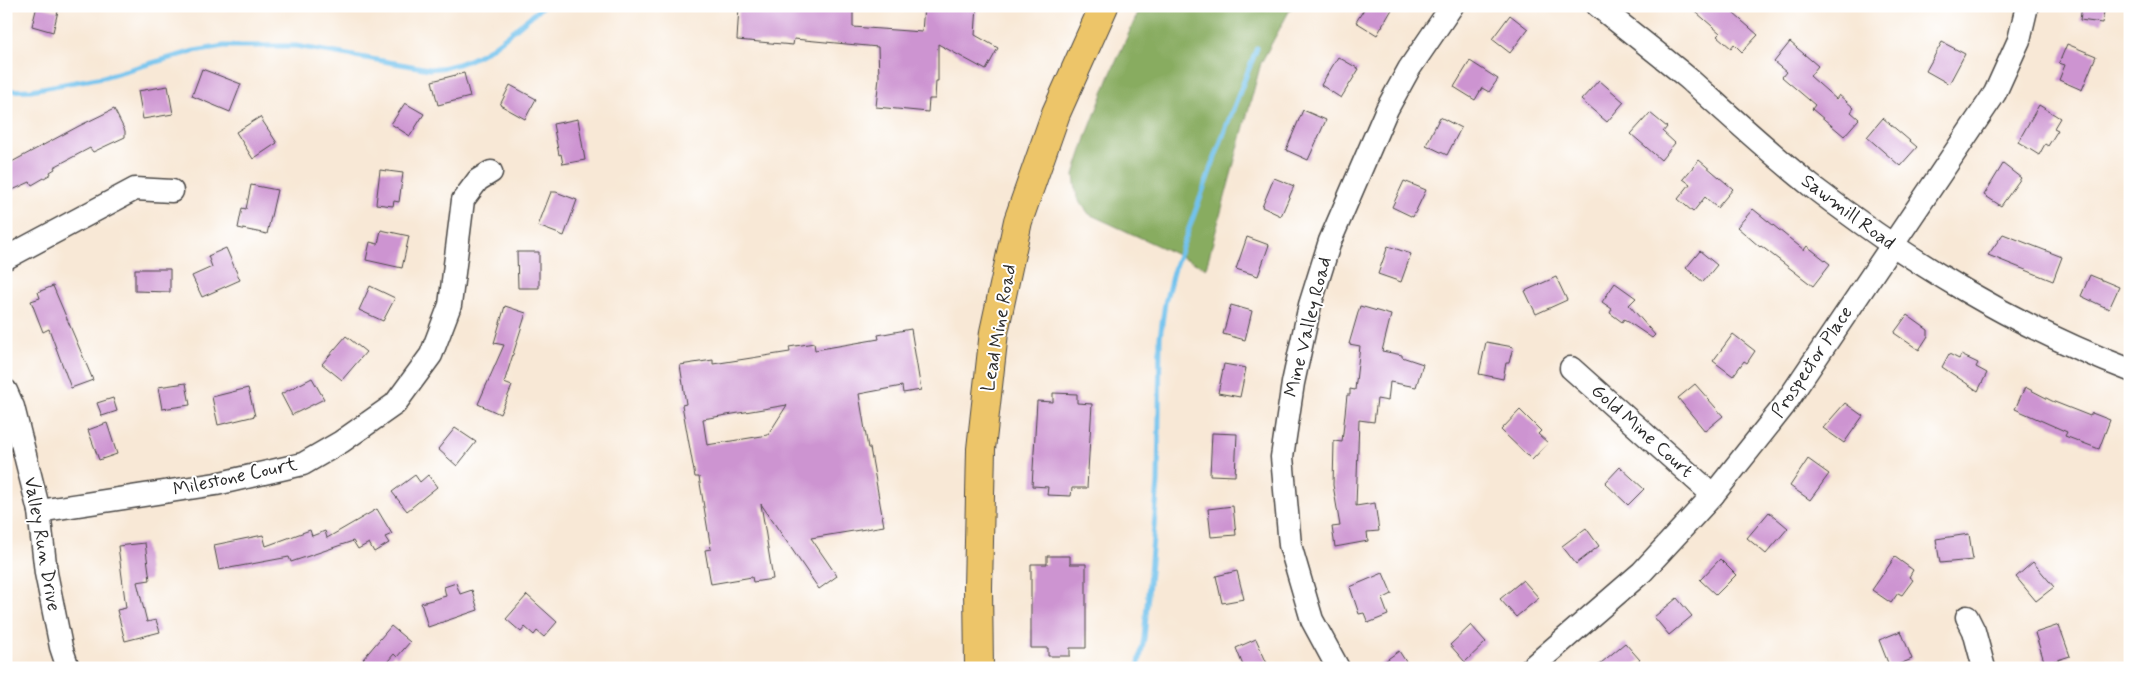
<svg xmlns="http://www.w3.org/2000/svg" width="2136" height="674" font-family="Mynerve,sans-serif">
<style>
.forest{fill:#88ac61;stroke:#5a6c46}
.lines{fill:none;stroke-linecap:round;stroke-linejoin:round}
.stream{stroke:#72c2ed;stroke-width:5}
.building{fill:#cd94d1;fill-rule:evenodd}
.minor-casing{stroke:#4a4745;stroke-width:25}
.major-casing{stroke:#4a4745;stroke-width:30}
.minor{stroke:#fff;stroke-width:22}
.major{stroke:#edc569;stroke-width:28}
.labels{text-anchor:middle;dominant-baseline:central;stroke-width:4;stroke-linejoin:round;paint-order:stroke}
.street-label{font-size:19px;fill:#2b2b2b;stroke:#fff}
</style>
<rect width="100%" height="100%" fill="#fff"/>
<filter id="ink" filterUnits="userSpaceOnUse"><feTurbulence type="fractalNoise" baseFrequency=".02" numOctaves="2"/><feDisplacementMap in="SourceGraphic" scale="10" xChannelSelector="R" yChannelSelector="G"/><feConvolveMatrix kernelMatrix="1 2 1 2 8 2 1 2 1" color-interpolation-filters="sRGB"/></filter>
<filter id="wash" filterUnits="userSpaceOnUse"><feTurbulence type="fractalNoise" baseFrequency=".0096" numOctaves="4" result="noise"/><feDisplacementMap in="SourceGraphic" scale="20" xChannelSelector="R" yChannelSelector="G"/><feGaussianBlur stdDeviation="1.12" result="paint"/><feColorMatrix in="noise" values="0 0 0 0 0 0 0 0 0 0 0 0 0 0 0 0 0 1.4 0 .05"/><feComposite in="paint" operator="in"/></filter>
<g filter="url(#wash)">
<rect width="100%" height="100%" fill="#f8e8d6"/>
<polygon class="forest" points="1141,6 1292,6 1261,63 1206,268 1089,214 1077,198 1074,175 1087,135 1110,75"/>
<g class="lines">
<g class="stream">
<path d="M6,91L31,90L103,77L194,51L224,46H296L429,69C479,67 506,36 543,6"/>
<polyline points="1138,668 1144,638 1158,483 1160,337 1165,303 1173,272 1228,122 1257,48"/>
</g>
</g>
<g id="blocks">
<g class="building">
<polygon points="37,6 58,11 53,32 32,26"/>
<polygon points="739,6 853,6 853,27 922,32 924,6 977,6 975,35 998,48 986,70 938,44 938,81 936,81 935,99 929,99 928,112 876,107 879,77 878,47 794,39 793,45 737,40"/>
<polygon points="1366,6 1394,6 1377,35 1356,22"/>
<polygon points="1689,6 1725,6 1758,35 1742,52 1734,44 1731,48 1717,36 1720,33"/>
<polygon points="2082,6 2105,6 2102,23 2080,20"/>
<polygon points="1510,15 1528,29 1510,53 1492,39"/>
<polygon points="1790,42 1818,66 1810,76 1836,99 1839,95 1854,108 1851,112 1859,119 1844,136 1812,109 1815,105 1782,77 1786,72 1774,62"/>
<polygon points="1942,42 1965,54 1949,84 1926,71"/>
<polygon points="2067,44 2096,56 2082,90 2059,80 2065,65 2059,63"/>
<polygon points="1338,57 1359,69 1341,98 1321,85"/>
<polygon points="1470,61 1498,79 1489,92 1482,88 1475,100 1454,87"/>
<polygon points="202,69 241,84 230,112 192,96"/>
<polygon points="464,73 470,97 438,105 432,81"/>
<polygon points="1599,80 1624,102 1607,122 1581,100"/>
<polygon points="510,85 536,99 525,119 500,105"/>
<polygon points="168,86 173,114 143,119 138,91"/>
<polygon points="405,103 424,114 410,136 391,124"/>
<polygon points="2039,105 2060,118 2054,128 2058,130 2048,146 2045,144 2039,155 2018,142"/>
<polygon points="114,109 125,131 125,137 93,152 90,148 54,167 55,169 50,172 51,174 32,185 30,182 6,193 6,165 79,126"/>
<polygon points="1303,110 1326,120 1308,160 1286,150"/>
<polygon points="1650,113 1667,127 1663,132 1675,143 1661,160 1631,134"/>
<polygon points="260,117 277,143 253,159 236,132"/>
<polygon points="1440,117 1461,128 1447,155 1426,145"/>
<polygon points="1883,118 1917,147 1900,166 1867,137"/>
<polygon points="578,119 585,160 563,164 561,154 559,155 553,124"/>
<polygon points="1699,160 1733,189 1717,208 1705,197 1693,212 1678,199 1690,184 1683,179"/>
<polygon points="2003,164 2021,178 2001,206 1984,195"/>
<polygon points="380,170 403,173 399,202 394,201 393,206 376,204"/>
<polygon points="1274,178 1294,186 1281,216 1262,207"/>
<polygon points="1404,181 1426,190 1413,217 1392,207"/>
<polygon points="251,185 277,190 267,234 238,228 242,208 246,209"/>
<polygon points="551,192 556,192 577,200 564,236 538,226"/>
<polygon points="1753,209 1804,250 1807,246 1830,264 1813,286 1761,246 1760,247 1737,227"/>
<polygon points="381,230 409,236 402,268 366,260 370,242 378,244"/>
<polygon points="2003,234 2062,257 2053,281 1988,255"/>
<polygon points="1247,237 1269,245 1258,276 1236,269"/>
<polygon points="1388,246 1411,254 1401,282 1378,274"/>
<polygon points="226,248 240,280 202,297 192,276 212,267 208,256"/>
<polygon points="1700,251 1717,265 1703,282 1686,268"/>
<polygon points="517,252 539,252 539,288 518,288"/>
<polygon points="135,269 170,269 170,292 135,291"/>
<polygon points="2090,275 2119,287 2109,309 2081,296"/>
<polygon points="1556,277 1567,300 1536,314 1525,291"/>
<polygon points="1615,283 1636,298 1629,305 1655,335 1652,338 1624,319 1622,322 1610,313 1612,309 1602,302"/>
<polygon points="53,286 93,380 71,388 49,329 43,332 31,301 40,298 38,292"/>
<polygon points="370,286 395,298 383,321 359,310"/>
<polygon points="1231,305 1252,311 1245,340 1223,334"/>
<polygon points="505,306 526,313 504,383 512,386 500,414 478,404 504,345 494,343"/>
<polygon points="1360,306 1391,315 1382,351 1402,355 1402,357 1423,364 1416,387 1390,382 1388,401 1377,399 1374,422 1359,420 1356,506 1375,503 1379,531 1367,532 1368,541 1335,547 1332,527 1340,526 1333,485 1334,441 1342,442 1347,395 1350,395 1350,389 1355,390 1360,346 1349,344"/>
<polygon points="1907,315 1928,330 1928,336 1919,350 1894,333"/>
<path d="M911,329L921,390L903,393L902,386L859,394L868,448H870L884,526L811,538L837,576L819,589L761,504L773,579L753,582L752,577L711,584L705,550L711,549L699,477H695L686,427L682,405L686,404L680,365L713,360V364L790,352L789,347L814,343L815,350L879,339L878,335ZM787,405L768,435L707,445L703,419Z"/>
<polygon points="1733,334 1755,351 1747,363 1744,361 1733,376 1713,361"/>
<polygon points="346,336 366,352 342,380 322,364"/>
<polygon points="1486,342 1513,347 1509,363 1506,363 1503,379 1479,374"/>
<polygon points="1949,354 1959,359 1961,355 1978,363 1976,367 1987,373 1978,391 1942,367"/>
<polygon points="1224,364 1246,368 1240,397 1218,393"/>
<polygon points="312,378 324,399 292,415 281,394"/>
<polygon points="186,383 190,405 162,409 158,387"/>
<polygon points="1695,384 1723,416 1705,431 1678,398"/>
<polygon points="2025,387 2052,401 2090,416 2092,413 2110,420 2099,449 2065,436 2067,432 2015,409"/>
<polygon points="248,388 255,416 218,425 212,397"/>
<polygon points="1053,393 1077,394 1077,403 1092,404 1087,488 1072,488 1071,496 1047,495 1048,487 1032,486 1037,401 1053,402"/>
<polygon points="113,398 117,411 102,416 97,403"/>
<polygon points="1845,403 1863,416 1844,443 1823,428"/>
<polygon points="1520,410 1541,431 1538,434 1548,443 1532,460 1501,430"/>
<polygon points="107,423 117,454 99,460 88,430"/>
<polygon points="455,428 476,442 457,466 438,449"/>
<polygon points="1212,433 1237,434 1235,476 1210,475"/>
<polygon points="1808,459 1829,474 1810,500 1790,486"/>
<polygon points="1620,467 1644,489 1628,505 1605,483"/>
<polygon points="415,475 420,482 428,475 437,487 407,511 392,492"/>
<polygon points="1233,506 1236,535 1211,537 1208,509"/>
<polygon points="377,509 392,534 385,537 389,543 374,552 369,543 358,549 353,541 291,562 289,557 219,570 214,545 263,535 266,546 310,530 312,536 325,531 327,538"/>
<polygon points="1769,512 1788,528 1766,554 1747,538"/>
<polygon points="1586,528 1599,546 1576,564 1562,546"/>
<polygon points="1969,534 1973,560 1940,563 1936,539"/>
<polygon points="145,543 150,580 137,582 147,622 156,620 160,632 125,641 117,610 126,608 118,546"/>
<polygon points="1047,556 1070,556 1070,564 1086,564 1086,648 1070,648 1070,656 1048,656 1048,648 1031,648 1031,564 1047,564"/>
<polygon points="1895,557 1913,570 1909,577 1913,580 1902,595 1898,593 1891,603 1872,590"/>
<polygon points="1720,559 1736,575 1716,595 1700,580"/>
<polygon points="2033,562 2054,587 2036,601 2016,577"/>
<polygon points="1237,571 1244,599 1222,603 1216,576"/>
<polygon points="1383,573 1392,594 1382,599 1388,615 1368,623 1364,613 1359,614 1350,587"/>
<polygon points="1523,580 1539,598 1516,617 1500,599"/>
<polygon points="456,583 460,594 472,590 478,610 428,627 421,603 446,596 444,587"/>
<polygon points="527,595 557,622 544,637 537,631 534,635 525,627 521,632 506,619"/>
<polygon points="1677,598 1692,616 1669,635 1654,617"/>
<polygon points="1471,625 1486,642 1465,662 1450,645"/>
<polygon points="2059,625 2070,656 2045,664 2035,633"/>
<polygon points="391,626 410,642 397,657 394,654 382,668 374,668 363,659"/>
<polygon points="1901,631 1912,659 1890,668 1879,640"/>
<polygon points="1256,639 1269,668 1244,668 1236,648"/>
<polygon points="1625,643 1640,660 1631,668 1595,668"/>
<polygon points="1399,651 1410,668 1375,668"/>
</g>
</g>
</g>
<g filter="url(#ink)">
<use href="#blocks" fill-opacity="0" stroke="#4a4745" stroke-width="1"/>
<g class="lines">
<defs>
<g id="minor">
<path d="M1598,6C1628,30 1659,54 1689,79C1730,116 1771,154 1814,188C1913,264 2013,325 2130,370"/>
<polyline points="6,258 135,189 172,191"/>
<polyline points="1571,368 1713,495"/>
<polyline points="6,391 13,407 39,511 46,573 61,647 68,668"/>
<polyline points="39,511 216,484 303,464 341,442 395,404 431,355 450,305 463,200 478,180 491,172"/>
<polyline points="1967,617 1974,631 1984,668"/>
<polyline points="1338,668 1312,620 1290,545 1282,457 1293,383 1310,305 1330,241 1387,109 1409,69 1452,6"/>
<polyline points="1531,668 1642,572 1713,495 1783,407 1995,93 2019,40 2027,6"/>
</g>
<polyline id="major" points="979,668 978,588 981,449 994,332 1018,221 1056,113 1104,6"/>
</defs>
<use href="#minor" class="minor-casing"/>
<use href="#major" class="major-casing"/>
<use href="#minor" class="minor"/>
<use href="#major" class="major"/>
</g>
</g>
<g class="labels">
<g class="street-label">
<text transform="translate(1848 212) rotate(37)">Sawmill Road</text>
<text transform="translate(1308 327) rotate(-76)">Mine Valley Road</text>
<text transform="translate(999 328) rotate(-80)">Lead Mine Road</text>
<text transform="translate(1812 362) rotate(-56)">Prospector Place</text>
<text transform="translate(1642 431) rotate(42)">Gold Mine Court</text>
<text transform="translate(235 477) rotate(-12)">Milestone Court</text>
<text transform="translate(42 544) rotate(80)">Valley Run Drive</text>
</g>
</g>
<rect width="2136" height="674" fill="none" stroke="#fff" stroke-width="25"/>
</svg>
